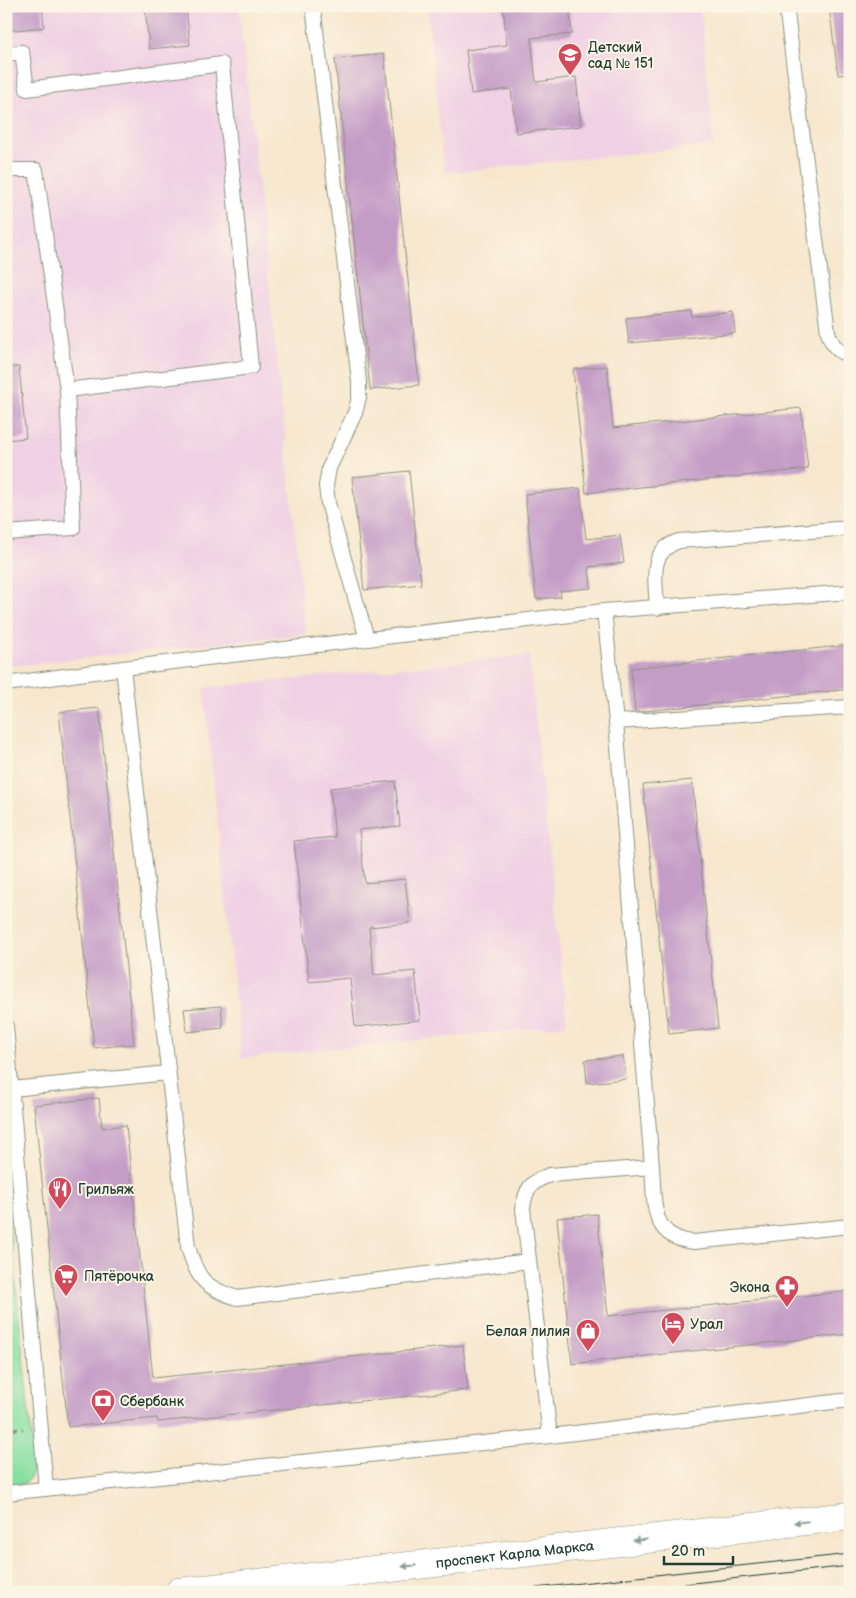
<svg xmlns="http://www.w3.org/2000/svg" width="856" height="1598" font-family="'Balsamiq Sans',sans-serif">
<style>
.built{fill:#f0d0e4}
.green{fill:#87dfa2;stroke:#538e6b}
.building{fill:#c49dc7}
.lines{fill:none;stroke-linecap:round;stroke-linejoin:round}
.lane-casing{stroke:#8b9281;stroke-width:16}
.secondary-casing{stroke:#8b9281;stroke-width:29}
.path{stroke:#8b9281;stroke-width:3;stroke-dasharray:4 4;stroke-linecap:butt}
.lane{stroke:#fff;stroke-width:14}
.secondary{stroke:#fff;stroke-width:28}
.tram{stroke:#1f3d34;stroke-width:1}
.oneway{fill:#8f9e9a}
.labels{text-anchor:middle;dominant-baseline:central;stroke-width:4;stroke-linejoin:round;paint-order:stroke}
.poi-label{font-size:14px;fill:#1f3d34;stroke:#fcf5e5;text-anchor:start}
.street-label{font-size:14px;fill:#1f3d34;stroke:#fcf5e5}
</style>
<rect width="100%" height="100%" fill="#fcf5e5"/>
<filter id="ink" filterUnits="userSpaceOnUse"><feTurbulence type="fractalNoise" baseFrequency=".02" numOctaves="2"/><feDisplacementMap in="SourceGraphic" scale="10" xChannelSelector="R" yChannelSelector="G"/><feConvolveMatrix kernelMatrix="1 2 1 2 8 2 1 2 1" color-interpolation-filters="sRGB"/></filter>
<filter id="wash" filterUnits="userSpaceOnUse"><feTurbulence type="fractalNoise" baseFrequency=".0096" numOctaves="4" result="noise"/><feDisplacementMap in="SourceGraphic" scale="20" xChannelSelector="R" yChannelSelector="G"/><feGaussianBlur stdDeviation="1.12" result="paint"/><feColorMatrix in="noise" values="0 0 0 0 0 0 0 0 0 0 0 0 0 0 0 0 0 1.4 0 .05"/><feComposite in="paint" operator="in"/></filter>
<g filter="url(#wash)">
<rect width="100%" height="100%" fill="#f7e7ce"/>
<g class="built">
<polygon points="6,6 239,6 306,634 12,666 6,662"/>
<polygon points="427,6 700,6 714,145 444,173"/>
<polygon points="529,655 567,1025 241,1058 204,688"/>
</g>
<path class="green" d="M6,1189L34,1462C31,1484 27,1484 6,1486Z"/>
<g id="blocks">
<g class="building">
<polygon points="6,6 42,6 44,27 6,31"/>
<polygon points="145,6 186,6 190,45 149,49"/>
<polygon points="503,6 569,6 572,34 531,38 536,82 576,77 581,126 516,133 511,89 471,94 466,50 507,45"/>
<polygon points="829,6 850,6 850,74 838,75"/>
<polygon points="384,54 419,385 370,390 335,59"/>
<polygon points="691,311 692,317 733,312 735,333 629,343 626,318"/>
<polygon points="607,366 613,428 801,408 808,469 586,493 573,369"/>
<polygon points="6,367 19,367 26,438 6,440"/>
<polygon points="409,471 421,584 364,590 352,477"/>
<polygon points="580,488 586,539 620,535 624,563 589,567 591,588 560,591 561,597 536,599 525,494"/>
<polygon points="850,645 850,689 635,712 631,668"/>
<polygon points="99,708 134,1044 94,1048 59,712"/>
<polygon points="692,780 718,1028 669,1034 643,785"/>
<polygon points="395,781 400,826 359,830 365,883 405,879 410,923 369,927 374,975 415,971 420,1020 355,1027 350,978 309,982 294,841 335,837 330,788"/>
<polygon points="221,1006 223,1028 187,1032 184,1009"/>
<polygon points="623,1056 626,1079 587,1083 585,1060"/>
<polygon points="99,1098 102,1128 126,1125 153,1378 463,1345 468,1390 158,1422 157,1418 68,1427 34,1105"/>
<polygon points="597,1214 608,1316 850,1291 850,1334 572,1364 557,1218"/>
</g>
</g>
</g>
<g filter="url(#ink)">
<use href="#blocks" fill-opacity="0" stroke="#8b9281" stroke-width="1"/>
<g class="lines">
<defs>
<g id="lane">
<polyline points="313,6 359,381 359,397 355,413 329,468 326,486 328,503 367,639"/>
<path d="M786,6L828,332C831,343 837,353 850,355"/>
<polyline points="6,54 22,52 27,89 222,64 251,367 67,390"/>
<polyline points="6,170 36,170 67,390 73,528 6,533"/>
<path d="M657,608C656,581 647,551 679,541L850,528"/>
<polyline points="604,611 616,722"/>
<path d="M123,668L188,1247C198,1280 204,1287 237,1298L529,1261"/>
<polyline points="6,684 123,668 604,611 850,592"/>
<polyline points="6,1026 46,1489"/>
<polyline points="12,1089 168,1073"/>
<path d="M652,1167C655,1202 649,1238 694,1242L850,1226"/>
<path d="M550,1436L523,1209C525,1189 531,1181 550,1175L652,1167L616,722L850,707"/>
<polyline points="6,1493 550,1436 850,1400"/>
</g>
<g id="secondary">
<path id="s1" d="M179,1592L850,1516"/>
</g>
</defs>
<use href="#lane" class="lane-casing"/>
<use href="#secondary" class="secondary-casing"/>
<polyline class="path" points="6,1430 23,1429"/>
<use href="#lane" class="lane"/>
<use href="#secondary" class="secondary"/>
<g class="tram">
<polyline points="498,1592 850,1554"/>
<polyline points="610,1592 850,1566"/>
</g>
</g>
<defs><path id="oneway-solid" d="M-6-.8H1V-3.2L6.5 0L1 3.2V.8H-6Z" transform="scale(1.25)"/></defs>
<g class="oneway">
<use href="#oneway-solid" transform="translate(801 1522) rotate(174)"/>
<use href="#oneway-solid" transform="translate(640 1540) rotate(174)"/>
<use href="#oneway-solid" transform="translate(409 1566) rotate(174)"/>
</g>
</g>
<defs>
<symbol id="school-pin" viewBox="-11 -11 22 30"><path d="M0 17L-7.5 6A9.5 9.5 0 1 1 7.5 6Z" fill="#d1495b" stroke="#fcf5e5"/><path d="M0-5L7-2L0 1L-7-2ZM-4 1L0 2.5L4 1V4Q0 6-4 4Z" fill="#fff"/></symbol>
<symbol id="restaurant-pin" viewBox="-11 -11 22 30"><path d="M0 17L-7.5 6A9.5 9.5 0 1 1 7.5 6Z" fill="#d1495b" stroke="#fcf5e5"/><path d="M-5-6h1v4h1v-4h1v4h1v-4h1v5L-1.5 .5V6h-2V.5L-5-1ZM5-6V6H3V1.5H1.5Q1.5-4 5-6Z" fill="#fff"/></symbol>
<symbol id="supermarket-pin" viewBox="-11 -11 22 30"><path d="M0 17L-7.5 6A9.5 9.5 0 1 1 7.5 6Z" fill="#d1495b" stroke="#fcf5e5"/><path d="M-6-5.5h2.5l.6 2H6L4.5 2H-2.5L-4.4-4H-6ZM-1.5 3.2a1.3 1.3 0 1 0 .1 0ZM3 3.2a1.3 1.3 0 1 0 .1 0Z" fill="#fff"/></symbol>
<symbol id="pharmacy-pin" viewBox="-11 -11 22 30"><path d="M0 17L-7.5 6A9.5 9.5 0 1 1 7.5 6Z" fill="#d1495b" stroke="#fcf5e5"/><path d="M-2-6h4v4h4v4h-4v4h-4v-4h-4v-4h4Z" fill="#fff"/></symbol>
<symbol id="hotel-pin" viewBox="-11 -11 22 30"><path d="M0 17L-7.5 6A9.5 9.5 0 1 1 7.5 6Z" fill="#d1495b" stroke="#fcf5e5"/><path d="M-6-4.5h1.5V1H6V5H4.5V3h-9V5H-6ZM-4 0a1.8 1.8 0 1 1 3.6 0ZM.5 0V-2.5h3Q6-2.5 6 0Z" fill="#fff"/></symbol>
<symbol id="shop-pin" viewBox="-11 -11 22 30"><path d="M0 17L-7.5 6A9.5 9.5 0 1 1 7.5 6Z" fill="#d1495b" stroke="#fcf5e5"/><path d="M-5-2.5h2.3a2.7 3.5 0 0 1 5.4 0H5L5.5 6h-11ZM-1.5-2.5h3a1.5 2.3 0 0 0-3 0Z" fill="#fff"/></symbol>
<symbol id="bank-pin" viewBox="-11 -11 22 30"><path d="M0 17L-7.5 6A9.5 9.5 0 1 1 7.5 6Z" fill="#d1495b" stroke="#fcf5e5"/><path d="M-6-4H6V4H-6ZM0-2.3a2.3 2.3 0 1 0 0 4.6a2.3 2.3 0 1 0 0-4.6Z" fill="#fff"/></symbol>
</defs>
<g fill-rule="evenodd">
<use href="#school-pin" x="556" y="41" width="28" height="38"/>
<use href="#restaurant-pin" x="46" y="1175" width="28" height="38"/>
<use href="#supermarket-pin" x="52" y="1262" width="28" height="38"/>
<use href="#pharmacy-pin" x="773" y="1273" width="28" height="38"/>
<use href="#hotel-pin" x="659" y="1310" width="28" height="38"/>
<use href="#shop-pin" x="574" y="1317" width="28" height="38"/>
<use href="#bank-pin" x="89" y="1387" width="28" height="38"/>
</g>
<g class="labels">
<g class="poi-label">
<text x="588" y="47">Детский<tspan x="588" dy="16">сад № 151</tspan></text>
<text x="78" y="1189">Грильяж</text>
<text x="84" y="1276">Пятёрочка</text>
<text x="770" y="1287" text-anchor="end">Экона</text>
<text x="690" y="1324">Урал</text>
<text x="570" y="1331" text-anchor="end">Белая лилия</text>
<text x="120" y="1401">Сбербанк</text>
</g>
<g class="street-label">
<text stroke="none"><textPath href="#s1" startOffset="338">проспект Карла Маркса</textPath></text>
</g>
</g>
<rect width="856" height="1598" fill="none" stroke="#fcf5e5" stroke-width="25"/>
<path d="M664 1556v8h69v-8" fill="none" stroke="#1f3d34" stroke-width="2.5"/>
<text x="671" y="1556" font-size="15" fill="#1f3d34" stroke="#fcf5e5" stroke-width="4" paint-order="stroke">20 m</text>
</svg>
